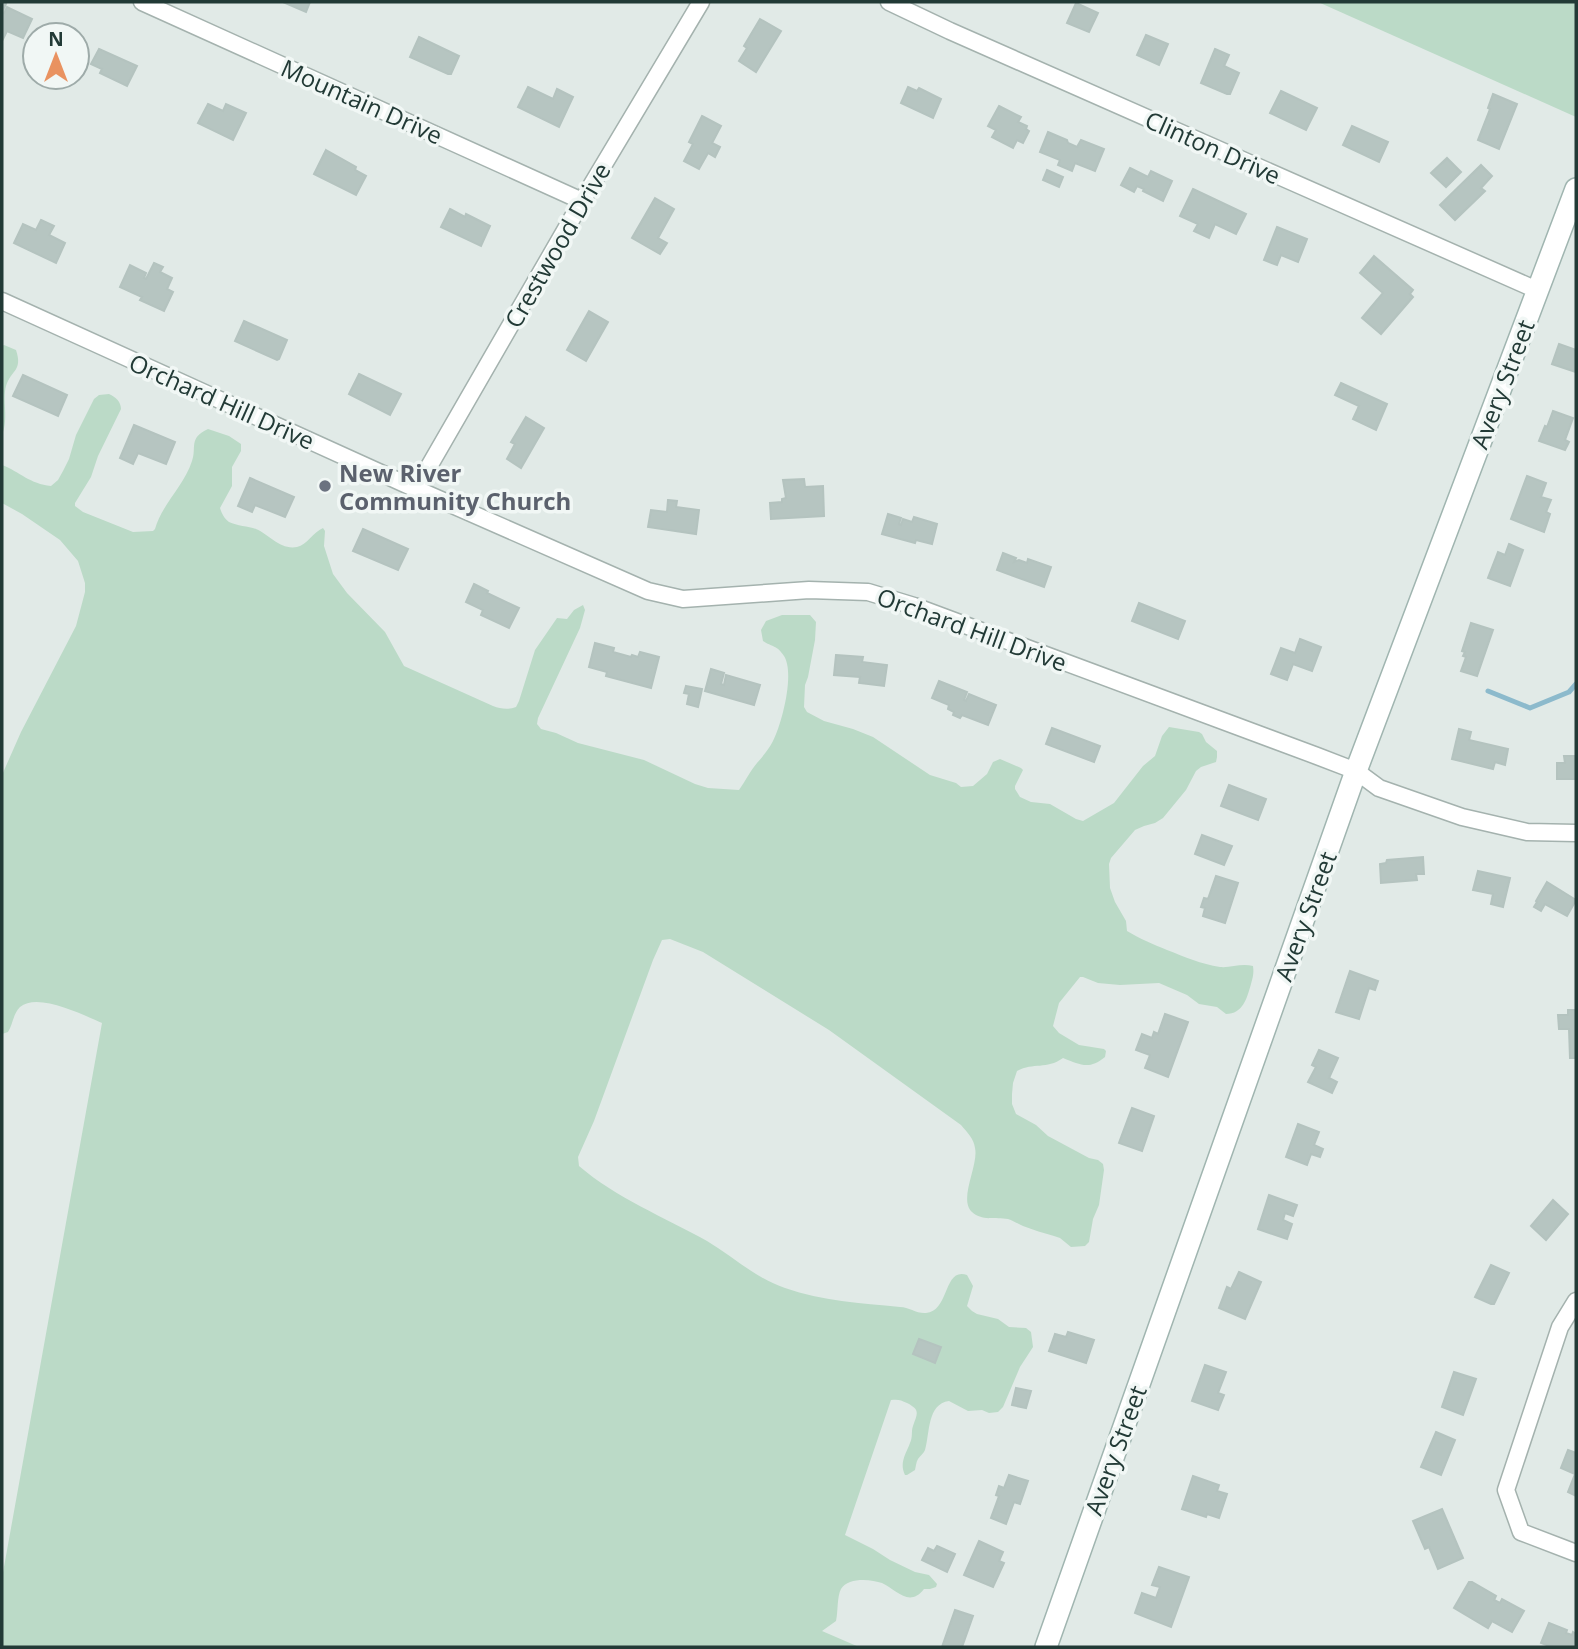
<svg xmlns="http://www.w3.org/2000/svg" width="1578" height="1649" font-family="'Open Sans',sans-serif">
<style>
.green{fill:#bbdac7}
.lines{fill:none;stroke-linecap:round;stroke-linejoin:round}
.stream{stroke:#8cbacc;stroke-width:5}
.building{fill:#b6c5c1;stroke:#b4c3bf;stroke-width:2}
.minor-casing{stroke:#a4b2ae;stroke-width:19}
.secondary-casing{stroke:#a0b5b0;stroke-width:24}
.minor{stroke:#fff;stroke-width:16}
.secondary{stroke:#fff;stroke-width:21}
.worship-dot{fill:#6b7280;stroke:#f1f7f5;stroke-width:2.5}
.labels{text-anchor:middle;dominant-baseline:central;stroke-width:7;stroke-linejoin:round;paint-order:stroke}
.street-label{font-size:24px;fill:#223a36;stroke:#f1f7f5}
.worship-label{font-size:24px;font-weight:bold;fill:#5b616d;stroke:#f1f7f5;text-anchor:start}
</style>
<rect width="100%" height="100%" fill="#e1eae7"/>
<g class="green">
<polygon points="1318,2 1576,2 1576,117"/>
<path d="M4,345L16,350C23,371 11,370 6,386C2,401 9,418 2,435V346Z"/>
<path d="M109,394C116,397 121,402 121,409L98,456L91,477L75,503V506L83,512L133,532L153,531L155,529C162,504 184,486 192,461C197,448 188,438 208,429L229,436L241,444V451L232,467V486L220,508C222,514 224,518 229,522C237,526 248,526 256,529C270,535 280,550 297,547C307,545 313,532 323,528L325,531L324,546L333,574L347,593L385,632L404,666L493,706C501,709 508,710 516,707L519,701L535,650L557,618L567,619L574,610L583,605L585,610L580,628L538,718L537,724L541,729L556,733L578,743L644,760L695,784L708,788L739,790C745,782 750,771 757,763C763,756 769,749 773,741C782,724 795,673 784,656C777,645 772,647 763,641L761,630L766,621L782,615H810L816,622L815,640L808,677L805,685L804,707L807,712L824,721L853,729L873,737L930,775L956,783L961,787L973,786L987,774L993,762L1000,759L1021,768L1023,770L1015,786V789L1020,797L1031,802L1050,804L1076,819L1083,821L1114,803L1143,766L1155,756L1162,736L1169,727L1199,732L1202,734L1206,742L1217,751V757L1216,762L1201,767L1196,771L1186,790L1163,818L1155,823L1144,826L1135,830L1111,858L1109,864L1110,888L1115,902L1126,921L1127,931C1140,939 1153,944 1167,950C1185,957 1201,964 1220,967C1231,968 1241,963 1253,966C1254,973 1253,977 1251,984C1247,998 1243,1014 1226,1014L1217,1007L1199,1004L1187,995L1159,983L1120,985L1098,983L1083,977H1080L1059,1003L1053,1026L1059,1033L1079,1045L1104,1049L1106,1051L1105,1057C1089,1070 1081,1065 1063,1058C1046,1070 1034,1062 1017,1071L1013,1083L1012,1094V1104L1016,1114L1036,1125L1048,1136L1089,1158L1098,1160L1103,1164L1104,1170L1099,1205L1093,1219L1089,1242L1085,1246L1071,1247L1060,1238L1054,1236C1044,1233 1033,1230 1023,1226C1018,1224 1014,1221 1008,1219C996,1217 981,1221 972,1212C958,1199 979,1165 975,1148C974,1139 967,1132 961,1125L829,1030L703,952L670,939L662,940L653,960L594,1121L578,1157L579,1166C616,1198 664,1217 707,1241C732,1256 757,1279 785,1288C823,1301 860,1303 900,1307C909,1307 917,1314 926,1313C950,1311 943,1267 967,1275L973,1286L967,1306L972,1311L977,1314L998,1319L1009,1327L1026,1328L1031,1332L1033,1347L1020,1367L1003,1407L998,1412L989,1413L982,1410L968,1411L949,1401C927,1404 930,1433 925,1450C924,1453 920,1456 918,1459C916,1462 916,1466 915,1470L907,1475H905C899,1463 906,1454 910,1443C913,1437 911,1431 913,1426C917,1414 921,1410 907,1403C901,1400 898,1399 891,1400L845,1535L873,1549L890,1560L915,1572L929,1575L937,1584L936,1587L930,1589H924C909,1608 897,1590 882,1583C871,1579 848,1577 841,1589C837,1596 838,1612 836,1621L822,1631L859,1647H2V1578L102,1023C83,1015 38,992 20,1007C13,1014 13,1024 8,1032L2,1034V775L21,732L76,626L85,592V583L78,561L60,540L22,514L2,503V465C20,472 30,484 51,486L58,480L63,471L69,459L76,435L94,399L99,395Z"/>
</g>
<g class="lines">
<polyline class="stream" points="1488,691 1530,708 1569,692 1576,684"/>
</g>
<g class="building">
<polygon points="2,2 6,4 2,12 4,13 7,7 32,19 23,38 7,31 2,41"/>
<polygon points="283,2 310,2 306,12"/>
<polygon points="1076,3 1098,13 1089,32 1067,23"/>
<polygon points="760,19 781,31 756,72 739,61 747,48 744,46"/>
<polygon points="1146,35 1168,44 1159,65 1137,55"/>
<polygon points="419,37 459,56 451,74 448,74 410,57"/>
<polygon points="99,49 137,66 127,86 100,73 102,69 91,64"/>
<polygon points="1215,49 1229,55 1224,66 1239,73 1230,94 1227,94 1201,83"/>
<polygon points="528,87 553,99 557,89 573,97 559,127 518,107"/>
<polygon points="908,87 917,91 919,88 941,99 933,118 901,103"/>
<polygon points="1281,91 1317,108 1306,130 1270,113"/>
<polygon points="1493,94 1517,104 1499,149 1478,140 1490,109 1488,108"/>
<polygon points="208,104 223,111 226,104 246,113 233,140 198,123"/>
<polygon points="999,106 1021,117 1018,122 1027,126 1026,129 1029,131 1023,143 1017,140 1013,148 992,137 996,130 988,126"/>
<polygon points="702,116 721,126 712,143 720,147 715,157 708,153 699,169 684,161 693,144 689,142"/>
<polygon points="1352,126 1388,142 1379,162 1343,145"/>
<polygon points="1048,132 1067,140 1068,143 1077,147 1081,140 1104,149 1095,171 1075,163 1072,171 1058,165 1060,160 1040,152"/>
<polygon points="326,150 356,167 355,170 366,176 356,195 314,174"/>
<polygon points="1447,158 1461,172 1446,187 1431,173"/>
<polygon points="1481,165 1492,176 1481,188 1485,191 1455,220 1440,205"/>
<polygon points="1130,168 1148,177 1151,171 1172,181 1163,201 1143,191 1144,189 1137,186 1134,192 1121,185"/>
<polygon points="1047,170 1063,177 1059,187 1043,180"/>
<polygon points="1193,189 1246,214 1236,234 1215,224 1209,238 1194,231 1198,224 1180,216"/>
<polygon points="655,198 674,209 658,238 667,243 660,254 632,238"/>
<polygon points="450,209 465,217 466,214 490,226 481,246 441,227"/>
<polygon points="41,220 54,226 49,235 65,243 56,263 14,243 23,224 36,230"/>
<polygon points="1277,227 1307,239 1298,262 1281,255 1277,265 1264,260"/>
<polygon points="1374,256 1413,290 1410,294 1413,297 1381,334 1362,318 1383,293 1360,273"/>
<polygon points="154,263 163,267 160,272 172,278 167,289 173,292 164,311 140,300 142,297 120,287 130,265 146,273 144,278 146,279"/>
<polygon points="589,311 608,322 586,361 567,350"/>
<polygon points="244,321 287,340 279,359 277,360 235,341"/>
<polygon points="1559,344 1576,350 1576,372 1552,364"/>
<polygon points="359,374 401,394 390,415 349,394"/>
<polygon points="23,375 67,395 58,416 13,396"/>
<polygon points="1341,383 1387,404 1376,430 1353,419 1359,406 1335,395"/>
<polygon points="1553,411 1573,418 1565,440 1569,442 1565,450 1539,441 1545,426 1547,427"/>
<polygon points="526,417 544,428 521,468 507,459 515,444 511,442"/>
<polygon points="134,425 175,442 166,464 138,453 133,464 120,458"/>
<polygon points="1527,476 1546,483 1541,497 1551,500 1546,512 1550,514 1544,532 1511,519"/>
<polygon points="250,478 294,497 285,517 255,505 252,512 238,506"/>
<polygon points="804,479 805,487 823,486 824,516 771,519 770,503 782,502 782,499 786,498 783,480"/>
<polygon points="668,500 677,501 676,507 699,510 696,534 648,527 651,510 667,512"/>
<polygon points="888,514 901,518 899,524 901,525 903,519 912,522 914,517 937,524 932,544 916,540 915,543 882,534"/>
<polygon points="363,529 408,549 398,570 353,551"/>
<polygon points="1509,544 1523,550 1510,586 1488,578 1498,552 1505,555"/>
<polygon points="1003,553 1016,558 1014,562 1019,560 1027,563 1028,559 1051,567 1044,587 997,570"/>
<polygon points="474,584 488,591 487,593 519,608 509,628 481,615 483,610 466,602"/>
<polygon points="1139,603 1185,621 1178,639 1132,621"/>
<polygon points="1471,623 1493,630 1477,676 1461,671 1466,657 1463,656 1465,652 1462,651"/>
<polygon points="1300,639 1321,647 1312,671 1293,664 1287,680 1271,674 1281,648 1295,653"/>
<polygon points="595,643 614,648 613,652 631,657 632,655 638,657 640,652 659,657 651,688 606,676 607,672 589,667"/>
<polygon points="836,655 863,657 862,662 887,665 884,686 859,683 860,677 834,675"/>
<polygon points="711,669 724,673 721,684 724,685 726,675 760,685 754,705 705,691"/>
<polygon points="939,681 967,692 964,700 966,701 969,694 996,705 988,725 962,715 960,718 953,715 954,712 948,709 949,705 932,698"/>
<polygon points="686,686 702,689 698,707 687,704 689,694 684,693"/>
<polygon points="1052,728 1100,746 1094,762 1046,744"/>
<polygon points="1459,729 1471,732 1469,740 1508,749 1505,765 1495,762 1493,769 1452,759"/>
<polygon points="1564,756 1576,756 1576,779 1557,779 1557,763 1565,763"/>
<polygon points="1229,785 1266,799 1258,820 1221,806"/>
<polygon points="1202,835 1232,846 1224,865 1195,854"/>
<polygon points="1423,857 1424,874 1416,874 1417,880 1381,883 1380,864 1386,863 1387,860"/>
<polygon points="1478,871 1510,878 1503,907 1491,904 1493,894 1473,890"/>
<polygon points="1216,876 1238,883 1225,923 1203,916 1205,908 1201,907 1204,898 1208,899"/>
<polygon points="1547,882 1576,900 1567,916 1545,904 1541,911 1534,907 1537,902 1536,901"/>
<polygon points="1350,971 1378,981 1375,990 1369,988 1359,1019 1336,1012"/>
<polygon points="1568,1010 1576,1010 1576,1058 1570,1058 1569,1029 1559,1029 1558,1015 1568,1015"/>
<polygon points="1165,1014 1188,1022 1168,1077 1145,1068 1150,1055 1136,1050 1142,1034 1152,1038 1154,1032 1158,1034"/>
<polygon points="1319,1050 1338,1058 1329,1078 1337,1082 1332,1093 1308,1082 1316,1067 1312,1065"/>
<polygon points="1132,1108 1154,1116 1142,1151 1119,1143"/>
<polygon points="1298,1124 1319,1132 1314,1145 1323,1149 1320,1157 1311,1154 1307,1165 1286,1157"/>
<polygon points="1269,1195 1297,1205 1293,1216 1285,1213 1283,1220 1292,1224 1287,1239 1258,1229"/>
<polygon points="1553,1200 1568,1214 1546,1240 1531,1226"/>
<polygon points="1491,1265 1509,1273 1494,1304 1491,1304 1475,1297"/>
<polygon points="1239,1272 1261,1282 1245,1319 1219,1308 1227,1287 1231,1289"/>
<polygon points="1068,1332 1094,1340 1086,1363 1049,1351 1055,1334 1066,1337"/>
<polygon points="919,1339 941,1347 935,1363 913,1354"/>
<polygon points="1205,1365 1226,1372 1218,1393 1224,1395 1218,1410 1192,1401"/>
<polygon points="1454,1372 1476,1379 1463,1415 1442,1407"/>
<polygon points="1016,1388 1031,1391 1026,1408 1012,1405"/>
<polygon points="1436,1432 1455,1440 1441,1475 1421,1467"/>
<polygon points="1568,1450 1576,1453 1576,1496 1568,1492 1575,1474 1561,1468"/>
<polygon points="1009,1475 1028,1481 1020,1504 1014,1502 1006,1524 991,1518 999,1496 996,1495 999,1486 1004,1488"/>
<polygon points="1193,1476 1219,1485 1217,1491 1227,1494 1219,1518 1207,1514 1206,1517 1182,1509"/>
<polygon points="1442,1509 1463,1558 1438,1569 1429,1547 1425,1549 1413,1521"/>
<polygon points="979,1541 1003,1552 999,1561 1004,1563 993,1587 964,1575"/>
<polygon points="937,1546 955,1554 947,1572 922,1560 928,1548 934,1551"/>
<polygon points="1159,1567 1189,1577 1171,1627 1135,1613 1142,1593 1156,1598 1160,1587 1152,1585"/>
<polygon points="1469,1582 1472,1582 1496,1596 1494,1600 1500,1603 1502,1599 1524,1611 1512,1632 1492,1621 1488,1628 1454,1608"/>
<polygon points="955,1610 973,1616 962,1647 942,1647"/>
<polygon points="1549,1623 1567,1630 1566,1633 1572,1635 1573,1632 1576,1634 1576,1647 1552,1647 1541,1643"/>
</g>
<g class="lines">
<defs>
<g id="minor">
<polyline points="142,2 582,201"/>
<polyline points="889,2 950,31 1537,290"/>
<polyline points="2,301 416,489 648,591 683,599 809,590 868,592 914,606 1317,756 1356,771 1379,788 1462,817 1527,832 1576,833"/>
<polyline points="416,489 582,201 701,2"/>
<polyline points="1576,1301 1560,1327 1506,1490 1521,1532 1576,1553"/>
</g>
<polyline id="secondary" points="1046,1647 1356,771 1576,189"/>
</defs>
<use href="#minor" class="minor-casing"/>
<use href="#secondary" class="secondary-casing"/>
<use href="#minor" class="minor"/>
<use href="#secondary" class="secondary"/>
</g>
<circle class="worship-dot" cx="325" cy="486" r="7"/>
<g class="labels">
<g class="street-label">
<text transform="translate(362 101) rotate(24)">Mountain Drive</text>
<text transform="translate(1213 147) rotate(24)">Clinton Drive</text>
<text transform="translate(557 245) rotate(-60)">Crestwood Drive</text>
<text transform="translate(1502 384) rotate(-69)">Avery Street</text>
<text transform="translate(222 401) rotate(24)">Orchard Hill Drive</text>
<text transform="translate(972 629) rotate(20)">Orchard Hill Drive</text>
<text transform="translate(1305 916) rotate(-70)">Avery Street</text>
<text transform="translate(1115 1450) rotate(-70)">Avery Street</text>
</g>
<g class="worship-label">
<text x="339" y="472">New River<tspan x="339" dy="28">Community Church</tspan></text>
</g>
</g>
<rect width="1578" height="1649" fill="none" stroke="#223a36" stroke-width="7"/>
<g transform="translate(56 56)"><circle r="33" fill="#f1f7f5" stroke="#9eaba9" stroke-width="2"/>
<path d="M0-5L12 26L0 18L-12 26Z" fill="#e99260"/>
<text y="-10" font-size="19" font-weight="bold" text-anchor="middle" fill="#223a36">N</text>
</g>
</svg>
